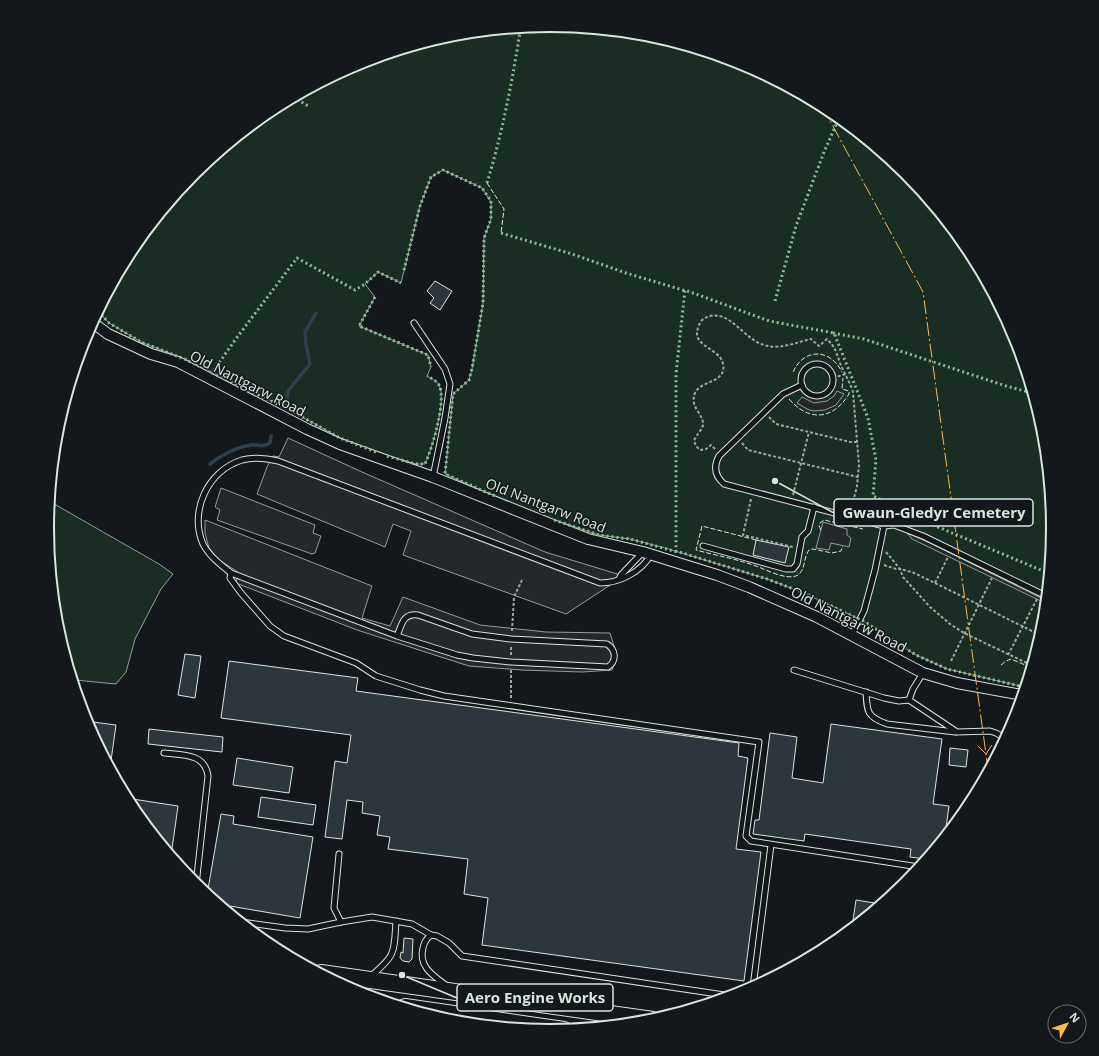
<svg xmlns="http://www.w3.org/2000/svg" width="1099" height="1056" font-family="'Open Sans',sans-serif">
<style>
.green{fill:#1a2d24;stroke:#939e99}
.parking{fill:#24282b;stroke:#939e99}
.lines{fill:none;stroke-linecap:round;stroke-linejoin:round}
.stream{stroke:#2f3f4d;stroke-width:3.5}
.building{fill:#2c363c;stroke:#d8e6dc}
.lane-casing{stroke:#d8e6dc;stroke-width:7}
.street-casing{stroke:#d8e6dc;stroke-width:12}
.primary-casing{stroke:#d8e6dc;stroke-width:18}
.path{stroke:#9da8a2;stroke-width:2;stroke-dasharray:3 2;stroke-linecap:butt}
.lane{stroke:#14181c;stroke-width:5}
.street{stroke:#14181c;stroke-width:10}
.primary{stroke:#14181c;stroke-width:16}
.hedge{stroke:#8ac095;stroke-width:3;stroke-dasharray:2 3;stroke-linecap:butt}
.fence{stroke:#d8e6dc;stroke-width:1;stroke-dasharray:5 2;stroke-linecap:butt}
.power{stroke:#ffb74d;stroke-width:1;stroke-dasharray:14 3 2 3;stroke-linecap:butt}
.labels{text-anchor:middle;dominant-baseline:central;stroke-width:3;stroke-linejoin:round;paint-order:stroke}
.street-label{font-size:14px;fill:#d8e6dc;stroke:#14181c}
.rim{fill:none;stroke:#d8e6dc;stroke-width:2}
.leader{fill:none;stroke:#d8e6dc;stroke-width:1.5}
.callout-dot{fill:#d8e6dc;stroke:#14181c;stroke-width:1.5}
.callout{fill:#14181c;stroke:#d8e6dc;stroke-width:1.5}
.callout-label{font-size:15px;text-anchor:middle;font-weight:bold;fill:#d8e6dc}
</style>
<rect width="100%" height="100%" fill="#14181c"/>
<g class="green">
<path d="M550,25L648,35L742,63L829,110L905,172L968,249L1014,336L1043,430L1052,528L1043,626L1024,687L947,669L916,655L857,618L804,593L767,579L665,548L630,539L599,535L557,521L500,499L445,474L453,394L469,380L472,369L483,303L484,238L491,219V202L482,188L443,170L431,177L420,206L401,283L378,272L365,284L375,297L359,326L428,355L431,367L427,376C431,378 437,381 439,385C447,400 432,449 425,464H416L383,455L340,438L286,408L187,360L141,342L109,323L98,311L127,257L181,195L202,165L270,110L357,63L452,35Z"/>
<polygon points="49,501 159,564 173,574 161,589 135,639 126,672 116,684 75,680 73,682 56,626 47,528"/>
</g>
<g class="parking">
<polygon points="837,391 844,394 836,405 825,410 813,411 807,409 797,403 802,397 814,403 827,401 834,396"/>
<polygon points="288,438 362,472 545,552 624,576 566,614 403,555 411,531 393,524 385,547 257,494 267,467 273,456 279,457"/>
<polygon points="221,488 315,525 313,533 321,536 315,553 312,554 217,520 220,510 215,507"/>
<polygon points="205,520 372,586 362,618 390,626 403,597 480,625 546,632 610,633 614,646 615,662 612,670 582,672 522,670 469,666 357,630 236,583 238,572 219,560 209,548 205,533"/>
<polygon points="823,522 847,529 847,535 851,538 849,547 831,543 829,550 816,548"/>
<polygon points="907,533 930,543 1045,600 1045,603 912,539"/>
</g>
<g class="lines">
<g class="stream">
<polyline points="286,408 288,391 310,364 306,344 305,332 316,313"/>
<path d="M210,464C221,455 237,447 251,445C259,444 262,448 270,443L271,436"/>
</g>
</g>
<g class="building">
<polygon points="435,281 452,291 440,310 430,303 434,298 427,291"/>
<polygon points="756,540 789,547 785,563 753,555"/>
<polygon points="185,654 201,656 195,698 178,695"/>
<polygon points="229,661 358,678 356,691 739,743 738,756 748,758 736,849 761,852 744,981 482,945 488,898 464,894 468,859 388,849 390,837 377,835 380,816 362,813 363,802 347,800 342,839 325,837 335,761 347,763 351,735 221,718"/>
<polygon points="85,721 116,725 110,768"/>
<polygon points="831,724 942,739 933,804 949,806 945,835 925,859 910,857 911,849 805,834 804,841 753,834 755,820 759,820 770,733 797,737 792,778 823,783"/>
<polygon points="149,729 223,737 222,752 148,744"/>
<polygon points="950,748 968,750 966,767 949,765"/>
<polygon points="237,758 293,767 289,793 233,785"/>
<polygon points="261,797 316,805 313,825 258,817"/>
<polygon points="126,798 178,806 171,856 131,807"/>
<polygon points="221,814 234,816 233,824 313,837 300,918 218,904 207,895"/>
<polygon points="856,900 881,904 852,927"/>
<polygon points="404,938 413,939 412,959 409,962 403,961 400,958 401,952 403,953"/>
</g>
<g class="lines">
<defs>
<g id="lane">
<polyline points="414,323 445,369 450,384 445,418 433,477"/>
<circle cx="817" cy="380" r="16"/>
<path d="M802,385L783,394L719,456C713,467 715,476 724,484L884,526L894,525L923,536L1046,596"/>
<polyline points="703,546 786,569 793,569 797,564 802,537 808,531 814,507"/>
<polyline points="231,573 230,578 241,593 270,626 284,636 356,663 376,676 420,690 444,696 759,742 746,836 751,841 919,867"/>
<polyline points="619,579 621,575 643,552"/>
<polyline points="852,635 864,611 875,570 884,526"/>
<path d="M397,636L457,655L473,658L511,662L608,667C617,661 616,650 607,644L511,639L472,634L418,615C403,613 402,624 397,636L231,573C221,565 209,556 203,544C189,512 207,471 242,460C254,457 266,458 278,461L600,583C619,583 642,572 651,554"/>
<polyline points="794,670 884,698 899,701 909,700"/>
<polyline points="923,673 913,689 909,700 957,732 990,731 996,733 1005,738"/>
<path d="M866,692C867,712 867,717 887,724L955,732"/>
<path d="M164,753C182,755 205,753 208,776L196,885"/>
<polyline points="339,854 334,908 341,922"/>
<polyline points="241,922 285,928 308,929 341,922 372,917 412,924 431,935 437,936 449,943 462,956 731,996"/>
<path d="M431,935C426,939 424,942 423,948C418,967 434,976 447,986"/>
<path d="M371,976C396,955 394,953 396,921"/>
<polyline points="753,987 771,845"/>
</g>
<polyline id="street" points="92,322 108,334 151,354 178,362 307,429 340,444 433,477 588,539 643,552 717,575 749,587 817,617 923,673 957,683 1022,695"/>
<g id="primary">
<polyline points="321,973 653,1020"/>
<polyline points="405,1007 564,1030"/>
</g>
</defs>
<use href="#lane" class="lane-casing"/>
<use href="#street" class="street-casing"/>
<use href="#primary" class="primary-casing"/>
<g class="path">
<polyline points="833,378 846,374"/>
<polyline points="769,417 776,424 850,442 858,442"/>
<polyline points="742,443 748,450 858,477"/>
<path d="M715,449L711,445L706,449L700,450L696,446L694,441C696,435 702,430 703,425C704,414 689,407 695,393C701,380 727,383 723,364C720,346 684,347 702,320C722,306 737,328 751,338C756,342 762,345 768,346C781,349 798,342 811,339L819,346L827,339C836,348 836,352 840,363C844,373 850,382 853,392L859,465L857,486L851,510"/>
<polyline points="793,495 809,432"/>
<polyline points="751,499 743,535 793,547"/>
<polyline points="886,552 900,569 912,572 935,583 1040,635"/>
<polyline points="884,565 896,569 900,569 903,577 930,607 950,624 964,633 1031,665"/>
<polyline points="935,583 948,557"/>
<polyline points="512,631 514,597 522,580"/>
<polyline points="511,655 511,646"/>
<polyline points="1008,655 1037,599"/>
<polyline points="951,661 992,578"/>
<polyline points="511,670 511,699"/>
</g>
<use href="#lane" class="lane"/>
<use href="#street" class="street"/>
<use href="#primary" class="primary"/>
<g class="hedge">
<polyline points="293,97 310,107"/>
<path d="M487,183C502,134 512,83 520,32L522,28"/>
<polyline points="501,233 572,254 626,273 686,291"/>
<polyline points="127,257 181,195 202,165"/>
<polyline points="404,270 420,206 431,177 443,170 482,188 491,201 491,219 484,238 483,303 472,369 469,380 453,394 445,474 495,496"/>
<polyline points="375,297 359,326 428,355 431,367"/>
<polyline points="775,301 796,226 824,152 839,118"/>
<polyline points="98,311 109,323 141,342 187,360 203,368"/>
<polyline points="833,333 864,339 1006,386 1032,393"/>
<polyline points="376,452 340,438 286,408 212,373 235,340 297,258 355,290 365,284 378,272 401,283"/>
<path d="M387,456L416,464H425C432,449 447,400 439,385C437,381 431,378 427,376"/>
<polyline points="554,520 599,535 630,539 677,552"/>
<polyline points="1024,687 947,669 916,655 865,622 804,593 767,579 676,551 676,374 685,290 769,321 834,333 868,418 876,460 873,496 938,527 1048,573"/>
</g>
<g class="fence">
<polyline points="487,183 504,209 501,233"/>
<path d="M793,372C804,348 830,348 842,372"/>
<path d="M789,399C809,422 833,420 849,394V391L842,389L843,378"/>
<polyline points="821,530 819,526 820,523 824,520 863,529"/>
<path d="M756,540L702,526L696,550C714,555 732,558 750,564C762,567 786,582 798,575C806,569 803,558 809,550L813,549L832,553L841,551L843,546"/>
<polyline points="1001,665 1006,661 1011,659 1030,667"/>
</g>
<g class="power">
<polyline points="822,106 923,292 988,769"/>
<polyline points="978,746 986,754"/>
<polyline points="986,754 992,745"/>
</g>
</g>
<g class="labels">
<g class="street-label">
<text transform="translate(248 383) rotate(27)">Old Nantgarw Road</text>
<text transform="translate(546 505) rotate(21)">Old Nantgarw Road</text>
<text transform="translate(849 619) rotate(27)">Old Nantgarw Road</text>
</g>
</g>
<path d="M0 0H1099V1056H0ZM54 528a496 496 0 1 1 992 0a496 496 0 1 1-992 0Z" fill="#14181c" fill-rule="evenodd"/>
<path class="rim" d="M54 528a496 496 0 1 1 992 0a496 496 0 1 1-992 0Z"/>
<path class="leader" d="M775 481L834 513M402 975L457 998"/>
<g class="callout-dot">
<circle cx="775" cy="481" r="4"/>
<circle cx="402" cy="975" r="4"/>
</g>
<g class="callout">
<rect x="834" y="499" width="199" height="27" rx="4"/>
<rect x="457" y="984" width="156" height="27" rx="4"/>
</g>
<g class="callout-label">
<text x="934" y="518">Gwaun-Gledyr Cemetery</text>
<text x="535" y="1003">Aero Engine Works</text>
</g>
<g transform="translate(1067 1024) rotate(50)"><circle r="19" fill="#14181c" stroke="#626a69"/>
<path d="M0-3L7 15L0 10L-7 15Z" fill="#ffb74d"/>
<text y="-6" font-size="11" font-weight="bold" text-anchor="middle" fill="#d8e6dc">N</text>
</g>
</svg>
